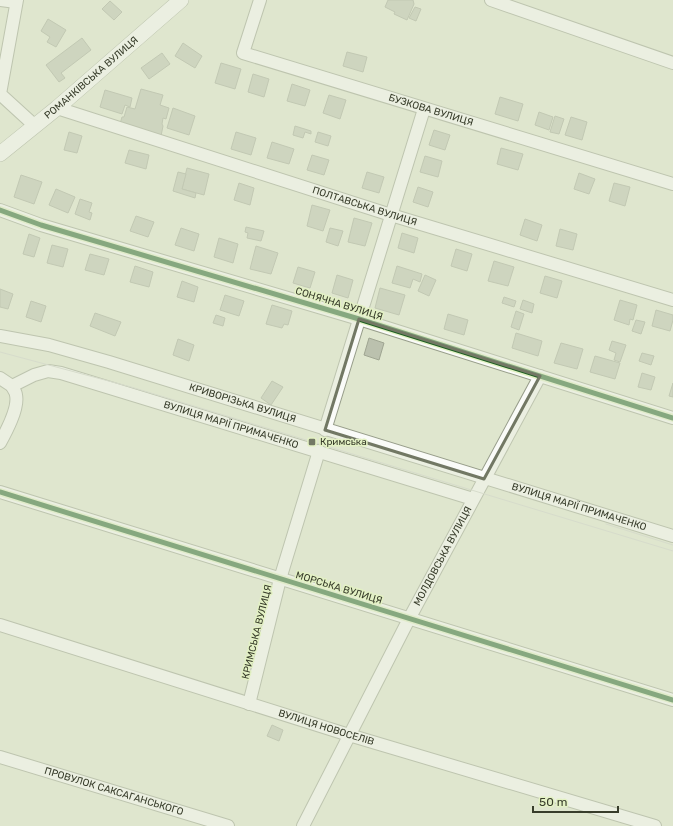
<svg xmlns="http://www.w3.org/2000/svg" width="673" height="826" font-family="Rubik,sans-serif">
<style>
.building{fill:#bbc1ae;stroke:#9fa592}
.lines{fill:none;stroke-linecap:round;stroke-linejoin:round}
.minor-casing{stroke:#979d8a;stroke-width:14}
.major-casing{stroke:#979d8a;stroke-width:16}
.minor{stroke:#fafbf8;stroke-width:12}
.major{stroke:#fafbf8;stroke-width:15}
.tram{stroke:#cdcfc8;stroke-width:1}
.cycleway-casing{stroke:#e3f1c4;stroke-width:8}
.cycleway{stroke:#1b5e20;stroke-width:5}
.marked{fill:none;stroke:#727864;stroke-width:3;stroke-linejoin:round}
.poi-dot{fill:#727864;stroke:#e3f1c4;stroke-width:1.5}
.labels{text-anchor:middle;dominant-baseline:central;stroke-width:3;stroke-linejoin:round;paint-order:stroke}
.street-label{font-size:10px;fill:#383d2b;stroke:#e3f1c4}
.poi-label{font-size:10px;fill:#383d2b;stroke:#e3f1c4;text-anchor:start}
</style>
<rect width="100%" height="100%" fill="#dfe6ce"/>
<g class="building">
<polygon points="388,0 413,0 414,4 407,20 394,14 395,12 385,7"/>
<polygon points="110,1 122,12 114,20 102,9"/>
<polygon points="415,7 421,9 416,21 409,18"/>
<polygon points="48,19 66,30 56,47 47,42 50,37 41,31"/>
<polygon points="82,38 91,50 61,73 65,78 59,82 46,65"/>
<polygon points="183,43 202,56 195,68 175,56"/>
<polygon points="347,52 367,57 363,72 343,66"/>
<polygon points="162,53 170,64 149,79 141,68"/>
<polygon points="221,63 241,69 235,89 215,83"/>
<polygon points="253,74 269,79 264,97 248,92"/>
<polygon points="292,84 310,90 305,106 287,101"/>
<polygon points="141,89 163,95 160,105 169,108 166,119 163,118 162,124 163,126 161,136 120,124 122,117 124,117 127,107 135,109"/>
<polygon points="105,90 132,98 130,107 125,105 122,114 100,107"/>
<polygon points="329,95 346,100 340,119 323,113"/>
<polygon points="500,97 523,104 518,121 495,114"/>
<polygon points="173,108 195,116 189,135 167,128"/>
<polygon points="539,112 553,117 549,130 535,125"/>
<polygon points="555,116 564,119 559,134 550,132"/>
<polygon points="571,117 587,122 582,140 565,135"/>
<polygon points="295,126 311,131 311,134 305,132 303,138 293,135"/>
<polygon points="434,130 450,135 445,150 429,145"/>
<polygon points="69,132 82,136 77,153 64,150"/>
<polygon points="236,132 256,138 251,155 231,149"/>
<polygon points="318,132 331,136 328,146 315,142"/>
<polygon points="272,142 294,149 289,164 267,158"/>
<polygon points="501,148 523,154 518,170 497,164"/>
<polygon points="129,150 149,155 146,169 125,163"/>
<polygon points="312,155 329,160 324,175 307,170"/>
<polygon points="425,156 442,161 438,177 420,172"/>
<polygon points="187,168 209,174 204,195 182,189"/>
<polygon points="178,172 186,174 182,189 196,193 195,198 173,191"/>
<polygon points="367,172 384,177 379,193 362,188"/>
<polygon points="579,173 595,179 589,194 574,189"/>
<polygon points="21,175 42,182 34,204 14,197"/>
<polygon points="239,183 254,188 250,205 234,200"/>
<polygon points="614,183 630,187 625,206 609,201"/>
<polygon points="418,187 433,192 428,207 413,202"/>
<polygon points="56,189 75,197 68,213 49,205"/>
<polygon points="80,199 92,203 89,212 92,213 90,220 75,214"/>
<polygon points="312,205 330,210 323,231 307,226"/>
<polygon points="136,216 154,222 148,237 130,231"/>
<polygon points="354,218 372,223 365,246 348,242"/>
<polygon points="525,219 542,225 537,241 520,235"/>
<polygon points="246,227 264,231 261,241 247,238 248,233 245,232"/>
<polygon points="181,228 199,234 194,251 175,245"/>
<polygon points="330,228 343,231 338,246 326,242"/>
<polygon points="560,229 577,234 573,250 556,246"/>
<polygon points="402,233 418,238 414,253 398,248"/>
<polygon points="29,234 40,238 34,257 23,254"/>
<polygon points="219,238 238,244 233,263 214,257"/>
<polygon points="52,245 68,249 63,267 47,263"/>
<polygon points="256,246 278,253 271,274 250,269"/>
<polygon points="456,249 472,254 467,271 451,266"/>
<polygon points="90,254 109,259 104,275 85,270"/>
<polygon points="494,261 514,267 508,286 488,281"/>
<polygon points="135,266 153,272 149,287 130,282"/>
<polygon points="397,266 422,274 420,282 413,279 410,288 392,283"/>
<polygon points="298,267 315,272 310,288 293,283"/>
<polygon points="337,275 353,280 348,298 332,293"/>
<polygon points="425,275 436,280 429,296 418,291"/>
<polygon points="545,276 562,281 557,298 540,293"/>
<polygon points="182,281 198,287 194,302 177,297"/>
<polygon points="380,288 405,295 399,315 375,308"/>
<polygon points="0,289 13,294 8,309 0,307"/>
<polygon points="225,295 244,301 239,316 220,310"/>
<polygon points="504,297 516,301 514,307 502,303"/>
<polygon points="523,300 534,304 532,313 520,309"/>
<polygon points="620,300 637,305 633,320 630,319 629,325 614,320"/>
<polygon points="31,301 46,306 41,322 26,317"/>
<polygon points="272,305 292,311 288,325 284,324 282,328 266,324"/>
<polygon points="656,310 673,315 673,320 670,331 652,326"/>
<polygon points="516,311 524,314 519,330 511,327"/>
<polygon points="95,313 121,322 115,336 90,326"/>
<polygon points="448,314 468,320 464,335 444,329"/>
<polygon points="216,315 225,318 223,326 213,323"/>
<polygon points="636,320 645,322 641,334 632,331"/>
<polygon points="516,333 542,341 538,356 512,348"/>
<polygon points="369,338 384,343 379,360 364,355"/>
<polygon points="178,339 194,345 189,361 173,355"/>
<polygon points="612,341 626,345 620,362 614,360 616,353 609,350"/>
<polygon points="561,343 583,349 577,369 554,363"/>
<polygon points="642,353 654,356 651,365 639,361"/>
<polygon points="595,356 620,363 615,379 590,372"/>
<polygon points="642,373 655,377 651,390 638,387"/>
<polygon points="272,381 283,387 271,405 261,398"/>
<polygon points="673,383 673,397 669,396"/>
<polygon points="272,725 283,730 279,741 267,736"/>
</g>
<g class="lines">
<defs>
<g id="minor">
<polyline points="0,0 16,2"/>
<polyline points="17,0 0,94 34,125"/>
<path id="s1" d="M260,0L243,53L673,184"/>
<polyline points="491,0 673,63"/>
<path id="s2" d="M57,108L391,215L673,300"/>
<polyline points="0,210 41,225 359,319 673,418"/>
<path id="s3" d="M0,336L49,345L109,362L673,536"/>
<polyline points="0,378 12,386"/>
<path id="s4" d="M12,386L34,375L48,371L61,373L473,499"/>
<polyline points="325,430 424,109"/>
<path d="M0,443C6,432 19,408 16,395C16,392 13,389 12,386"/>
<polyline points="0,492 673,700"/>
<path id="s5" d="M0,625L349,735L655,826"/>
<polyline points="249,704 280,579 319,451"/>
<path id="s6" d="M0,757L228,826"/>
<path id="s7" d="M303,826L409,619L540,376"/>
</g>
<g id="major">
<path id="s8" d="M0,154L57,108L181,0"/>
</g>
</defs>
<use href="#minor" class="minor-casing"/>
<use href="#major" class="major-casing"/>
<use href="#minor" class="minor"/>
<use href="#major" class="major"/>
<g class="tram">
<polyline points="0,352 131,387 673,551"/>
<polyline points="606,524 673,545"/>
</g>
<defs>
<g id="cycleway">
<polyline points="0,210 41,225 359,319 673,418"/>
<polyline points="0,492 673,700"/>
</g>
</defs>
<use href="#cycleway" class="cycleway-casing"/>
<use href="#cycleway" class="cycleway"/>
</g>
<path d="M0 0H673V826H0ZM359,319L540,376L484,479L325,430Z" fill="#dfe6ce" fill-opacity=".55" fill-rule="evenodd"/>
<path class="marked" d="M359,319L540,376L484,479L325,430Z"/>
<rect class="poi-dot" x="308" y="438" width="8" height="8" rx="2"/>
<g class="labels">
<g class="street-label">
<text stroke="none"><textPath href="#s8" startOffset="119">РОМАНКІВСЬКА ВУЛИЦЯ</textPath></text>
<text stroke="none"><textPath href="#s1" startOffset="252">БУЗКОВА ВУЛИЦЯ</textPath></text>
<text stroke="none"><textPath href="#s2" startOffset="323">ПОЛТАВСЬКА ВУЛИЦЯ</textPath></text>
<text transform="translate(339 304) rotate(17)">СОНЯЧНА ВУЛИЦЯ</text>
<text stroke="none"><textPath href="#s3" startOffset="252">КРИВОРІЗЬКА ВУЛИЦЯ</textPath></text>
<text stroke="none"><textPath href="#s4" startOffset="230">ВУЛИЦЯ МАРІЇ ПРИМАЧЕНКО</textPath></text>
<text stroke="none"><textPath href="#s3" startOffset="604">ВУЛИЦЯ МАРІЇ ПРИМАЧЕНКО</textPath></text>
<text stroke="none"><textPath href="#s7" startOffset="304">МОЛДОВСЬКА ВУЛИЦЯ</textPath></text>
<text transform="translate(339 588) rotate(17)">МОРСЬКА ВУЛИЦЯ</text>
<text transform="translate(257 632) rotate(-76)">КРИМСЬКА ВУЛИЦЯ</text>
<text stroke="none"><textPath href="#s5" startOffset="342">ВУЛИЦЯ НОВОСЕЛІВ</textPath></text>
<text stroke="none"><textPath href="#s6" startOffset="119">ПРОВУЛОК САКСАГАНСЬКОГО</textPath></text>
</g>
<g class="poi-label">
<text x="320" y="442">Кримська</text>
</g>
</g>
<path d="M533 806v6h85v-6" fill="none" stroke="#383d2b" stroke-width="2"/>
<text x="539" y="806" font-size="12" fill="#383d2b" stroke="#e3f1c4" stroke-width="3" paint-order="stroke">50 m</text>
</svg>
